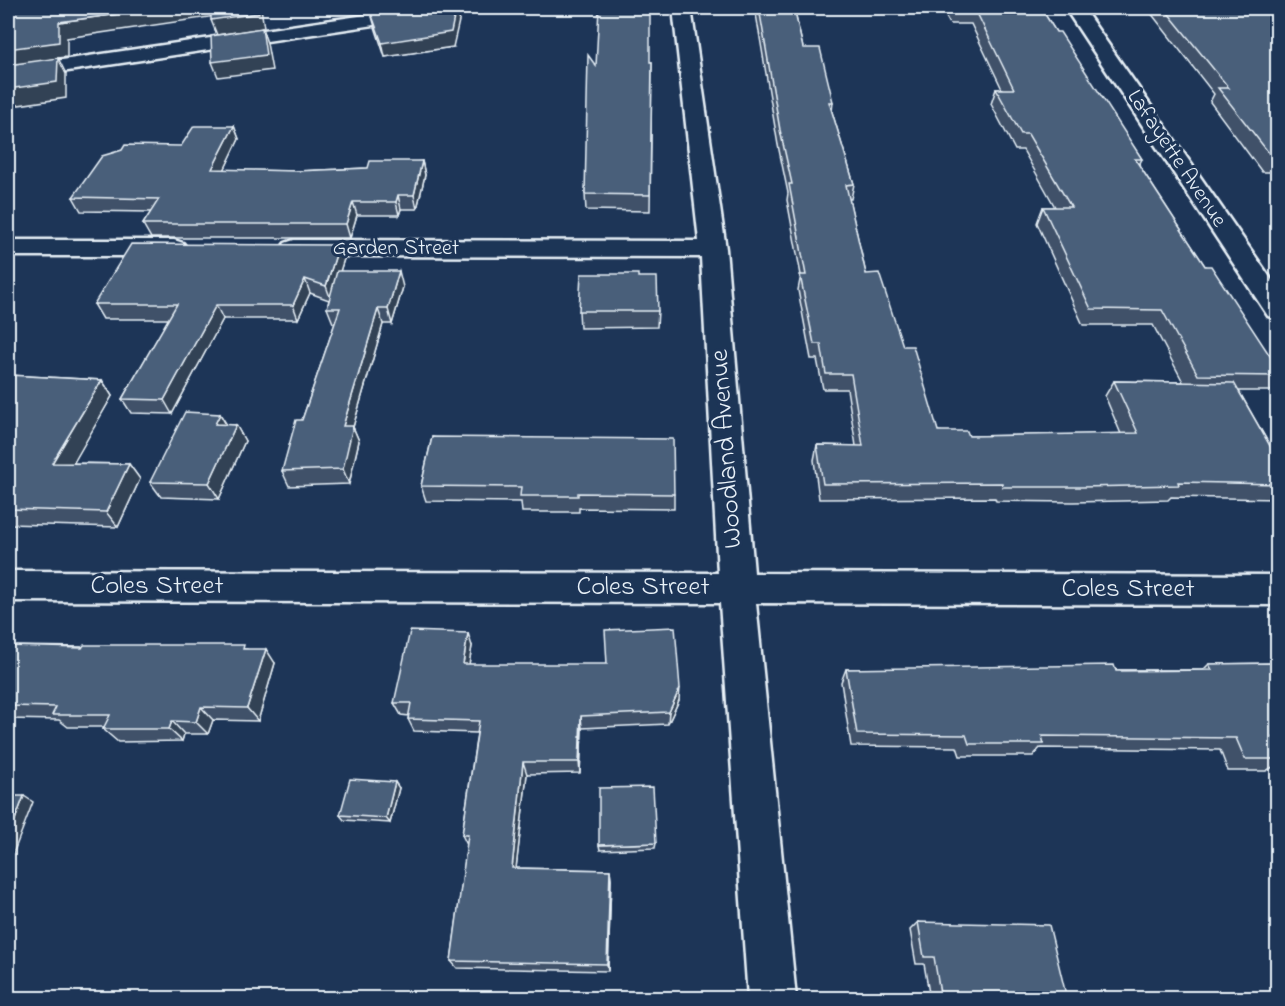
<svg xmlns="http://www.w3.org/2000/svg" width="1285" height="1006" font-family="'Indie Flower',sans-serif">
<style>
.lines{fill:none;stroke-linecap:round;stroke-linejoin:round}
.minor-casing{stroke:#e8f1f8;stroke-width:5}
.minor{fill:#1d3557;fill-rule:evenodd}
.wall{fill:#3f5169;stroke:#e8f1f8;stroke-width:1.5}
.shaded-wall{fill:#334255;stroke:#e8f1f8;stroke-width:1.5}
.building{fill:#495e7a;stroke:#e8f1f8;stroke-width:1.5}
.labels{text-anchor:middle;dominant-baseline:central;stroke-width:6;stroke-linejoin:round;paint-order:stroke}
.far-street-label{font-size:22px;fill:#e8f1f8;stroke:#1d3557}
.street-label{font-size:27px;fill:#e8f1f8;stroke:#1d3557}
</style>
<rect width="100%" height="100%" fill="#1d3557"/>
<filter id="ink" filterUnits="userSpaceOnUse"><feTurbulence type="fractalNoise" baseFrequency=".0167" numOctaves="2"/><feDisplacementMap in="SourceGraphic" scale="12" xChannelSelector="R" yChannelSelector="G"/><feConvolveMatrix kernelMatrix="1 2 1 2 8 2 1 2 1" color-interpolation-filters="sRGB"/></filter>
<g filter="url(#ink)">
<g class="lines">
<defs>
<g id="minor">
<polygon points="413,8 456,8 453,12 447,14 8,80 8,68"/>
<polygon points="673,8 691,8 726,249 754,573 1278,575 1278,605 756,603 796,998 748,998 720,603 8,601 8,571 718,573 701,257 294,256 285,253 281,248 285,243 294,240 699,241"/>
<polygon points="1065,8 1083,8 1278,289 1278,319 1268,316"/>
<polygon points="8,240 174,240 183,243 187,248 183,253 174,256 8,256"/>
</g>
</defs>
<use href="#minor" class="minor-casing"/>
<use href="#minor" class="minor"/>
</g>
<g class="wall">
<polygon points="755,8 794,8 803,48 833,102 832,112 854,184 851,199 849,199 866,274 903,346 938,431 969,436 1121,434 1105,396 1114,381 1183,382 1153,325 1083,325 1037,223 1043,207 1055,207 1023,150 1015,150 991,104 996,89 1002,89 971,24 950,24 941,8 1041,8 1056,32 1142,159 1139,165 1205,266 1278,368 1278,383 1271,391 1239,391 1278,460 1278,499 1171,497 1168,500 1073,502 996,501 995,498 819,499 814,460 817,445 856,446 847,389 823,389 817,359 811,359 798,290 801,275 787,200 788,193 778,145"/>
<polygon points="1147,8 1278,8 1278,178 1272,172 1262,172 1210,102 1214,94"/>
<polygon points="371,13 453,47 385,57 375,27"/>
<polygon points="652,62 650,211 586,210 585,194 596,66"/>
<polygon points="234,126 239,139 224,170 296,171 368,168 422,161 425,175 417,209 401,209 399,215 357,215 350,238 151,238 143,224 151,212 81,211 73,197 181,146"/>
<polygon points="339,245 344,259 340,271 403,287 392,324 383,324 353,427 359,441 349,484 289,486 282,471 302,420 335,323 333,323 327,308 329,300 310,293 298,319 223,319 172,414 131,413 122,399 169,319 103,319 94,304"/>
<polygon points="638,277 658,311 657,327 580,328 579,311"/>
<polygon points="8,375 102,380 112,396 73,463 129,464 140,479 118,527 8,524"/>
<polygon points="220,414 227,425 236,425 245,441 219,499 161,497 150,482"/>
<polygon points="432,437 674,494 674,509 579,508 579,512 522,512 521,502 426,501 421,486"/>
<polygon points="8,646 247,649 275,663 258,721 213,720 208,734 184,734 182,741 118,742 103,729 104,727 68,727 59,720 8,719"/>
<polygon points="472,646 469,664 679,700 668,724 582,728 580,773 527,774 516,868 610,870 611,879 608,971 457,968 451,961 467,845 462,835 477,733 414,731 408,719 409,716 401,715 394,703"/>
<polygon points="1278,663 1278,764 1266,771 1228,771 1220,750 1040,748 1033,756 960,756 957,747 851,746 841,682 846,669 1203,670 1209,664"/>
<polygon points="399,788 390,823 344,820 340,815"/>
<polygon points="656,843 655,848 600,850 599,845"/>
<polygon points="918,922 1067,999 930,999 924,964 916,964 910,930"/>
</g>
<g class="shaded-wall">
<polygon points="164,8 213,8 216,16 67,38 67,57 58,58 66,74 66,98 12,106 14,132 8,134 8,49 59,22"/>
<polygon points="258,8 261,8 264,28 217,35 211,20"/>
<polygon points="368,8 401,8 369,12"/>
<polygon points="456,8 462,8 453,47 385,57 382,43"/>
<polygon points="262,28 267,43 272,70 218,77 212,62"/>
<polygon points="234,126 239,139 218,183 212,169"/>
<polygon points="422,161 425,175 417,209 414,195"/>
<polygon points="398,195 401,209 399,215 396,202"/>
<polygon points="353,202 357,215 350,238 346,224"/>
<polygon points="339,245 344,259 331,300 326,286"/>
<polygon points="399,271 403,287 392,324 388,309"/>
<polygon points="305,279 310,293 298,319 293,305"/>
<polygon points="216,305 223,319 172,414 164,400"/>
<polygon points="378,309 383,324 353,427 359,441 349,484 343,469 343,426"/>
<polygon points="102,380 112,396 65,478 52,463"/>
<polygon points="220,414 229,430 215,424"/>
<polygon points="236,425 245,441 219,499 209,483"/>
<polygon points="129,464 140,479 118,527 106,512"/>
<polygon points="468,633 472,646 467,677 463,664"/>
<polygon points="266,649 275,663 258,721 247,708"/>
<polygon points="680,688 679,700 668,724 669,712"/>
<polygon points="201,707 213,720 208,734 196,722"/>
<polygon points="581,716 582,728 580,773 579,762"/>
<polygon points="172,721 184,734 182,741 169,729"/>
<polygon points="523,762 527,774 515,877 512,868"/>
<polygon points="395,782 399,788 390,823 386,818"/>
<polygon points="24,796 33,802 13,854 8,851 8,838"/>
<polygon points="610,870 611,879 608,971 607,964"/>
</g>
<g class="building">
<polygon points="8,8 164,8 59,22 59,42 8,49"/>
<polygon points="211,8 258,8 259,13 211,20"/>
<polygon points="409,8 456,8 451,32 382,43 371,13"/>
<polygon points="599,8 650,8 650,62 652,62 650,195 585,194 588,55 596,66"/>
<polygon points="759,8 794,8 803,48 820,48 833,102 829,102 854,184 846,185 866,274 879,273 903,346 913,346 938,431 967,431 969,436 1138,433 1114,381 1234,383 1278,460 1278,484 1178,482 1179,485 1082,487 1003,487 1002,483 823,484 817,445 863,446 851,374 826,374 821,344 814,344 800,275 806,275 789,184 792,184 780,130"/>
<polygon points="953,8 1041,8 1056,32 1060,32 1142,159 1135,159 1205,266 1211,266 1278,368 1278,376 1198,375 1162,310 1091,309 1043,207 1071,207 1028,134 1021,134 996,89 1014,89 975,9 954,10"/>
<polygon points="1164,8 1278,8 1278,157 1272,157 1218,88 1229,88"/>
<polygon points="262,28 266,55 212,62 211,36"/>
<polygon points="58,58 57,82 8,89 8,65"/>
<polygon points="194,126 234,126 212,169 296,171 368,168 370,161 422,161 414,195 398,195 396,202 353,202 346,224 143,224 159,199 73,197 102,156 122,150 125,145 181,146"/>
<polygon points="131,244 339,245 326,286 305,279 293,305 216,305 164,400 122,399 177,304 94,304"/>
<polygon points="337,271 399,271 388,309 378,309 343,426 353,426 343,469 282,471 296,420 302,420 340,308 327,308"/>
<polygon points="581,274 638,274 638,277 657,277 658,311 579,311"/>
<polygon points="8,375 102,380 52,463 129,464 106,512 8,509"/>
<polygon points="185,412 220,414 215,424 236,425 209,483 150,482"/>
<polygon points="432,437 673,439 674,494 578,493 578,496 520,496 521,487 421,486"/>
<polygon points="675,627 680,688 669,712 581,716 579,762 523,762 512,868 610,870 607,964 451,961 468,835 462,835 479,721 408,719 411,703 394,703 410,631 468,633 463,664 607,664 605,630"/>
<polygon points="84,645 244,645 243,649 266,649 247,708 201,707 196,722 172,721 169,729 103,729 110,715 52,715 56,707 8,706 8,646 82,648"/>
<polygon points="1278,663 1278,736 1273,736 1278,746 1278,759 1245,759 1236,738 1042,736 1044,744 969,744 966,735 857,734 846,669 1114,665 1116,671 1212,670 1209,664"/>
<polygon points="350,779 395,782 386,818 340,815"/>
<polygon points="653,787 656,843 599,845 599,788"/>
<polygon points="8,796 24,796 8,838"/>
<polygon points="918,922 1049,925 1067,999 941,999 934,957 924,957"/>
</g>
</g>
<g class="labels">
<g class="far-street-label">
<text transform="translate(1176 159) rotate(56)">Lafayette Avenue</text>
<text x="396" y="249">Garden Street</text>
</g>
<g class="street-label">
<text transform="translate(727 449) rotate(-94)">Woodland Avenue</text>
<text x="157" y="586">Coles Street</text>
<text x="643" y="587">Coles Street</text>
<text x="1128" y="589">Coles Street</text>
</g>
</g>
<rect width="1285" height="1006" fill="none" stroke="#1d3557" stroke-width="30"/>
<rect x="15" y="15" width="1255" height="976" fill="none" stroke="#e8f1f8" stroke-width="2" filter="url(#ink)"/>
</svg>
